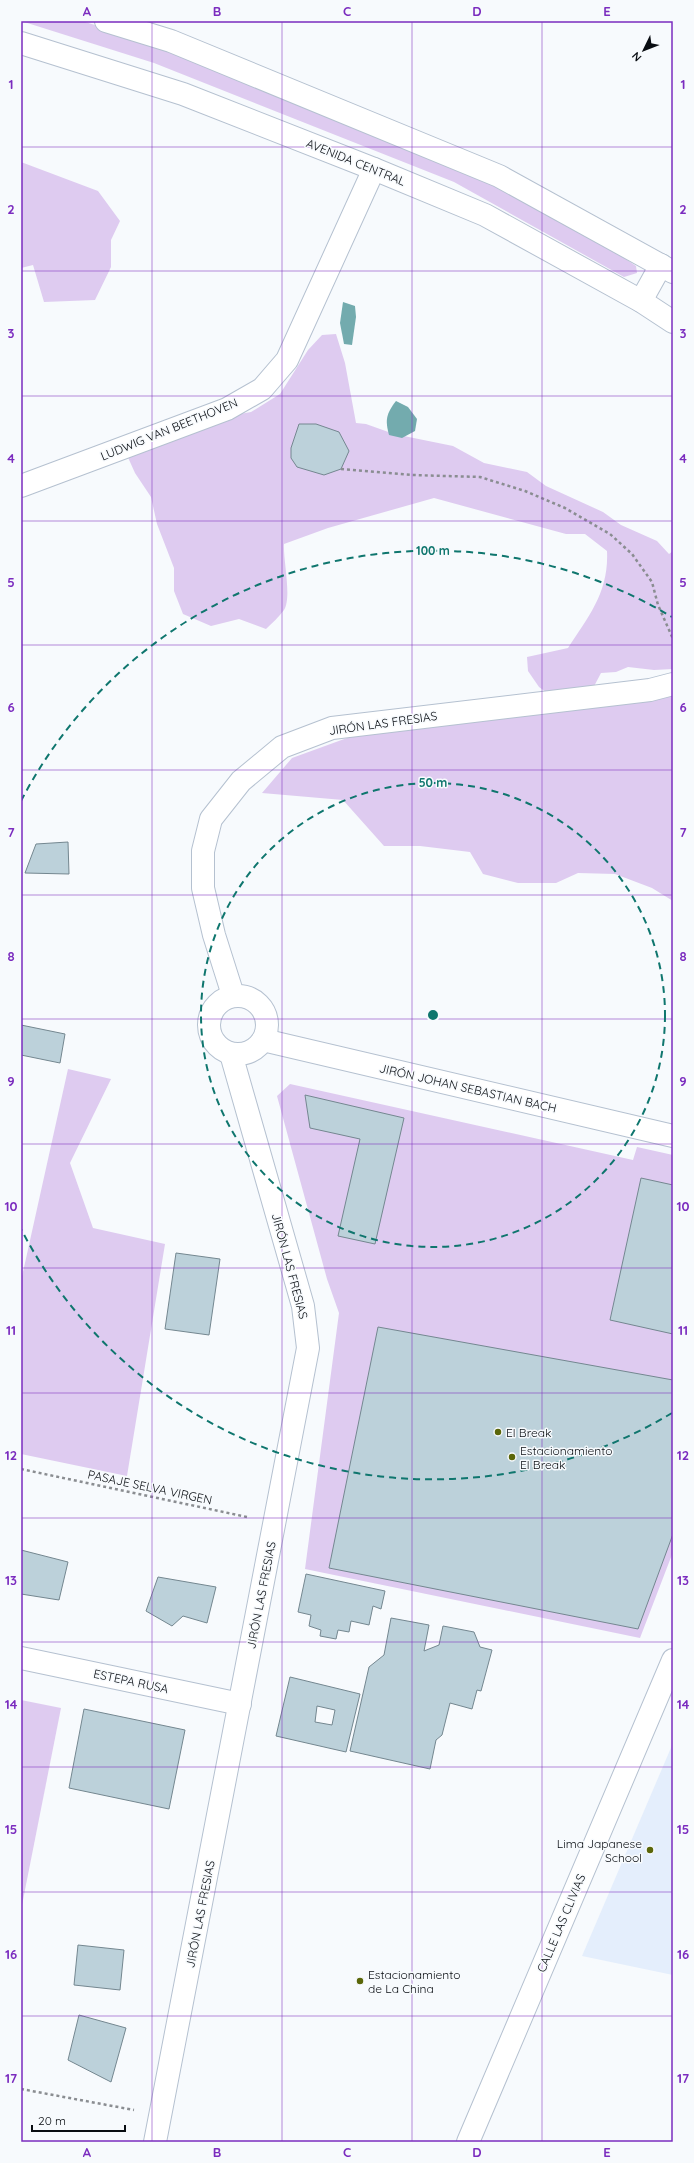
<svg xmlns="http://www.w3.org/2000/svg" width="694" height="2163" font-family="Quicksand,sans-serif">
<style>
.built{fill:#e4eefc}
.green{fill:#decbf0}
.water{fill:#73abae}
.building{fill:#bcd1da;stroke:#748790;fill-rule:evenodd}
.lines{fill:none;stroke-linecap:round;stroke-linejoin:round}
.minor-casing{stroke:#b5c1d0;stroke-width:24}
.path{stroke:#8a8d91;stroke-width:2.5;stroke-dasharray:3 3;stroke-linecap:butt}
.minor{stroke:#fff;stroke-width:22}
.grid{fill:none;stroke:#7b2cbf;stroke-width:1;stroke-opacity:0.55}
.ring{fill:none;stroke:#0f766e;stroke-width:2;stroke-dasharray:7 5}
.poi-dot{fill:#5a6609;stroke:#f7fafd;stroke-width:1.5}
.labels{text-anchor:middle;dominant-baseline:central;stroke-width:3;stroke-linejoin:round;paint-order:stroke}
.street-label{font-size:12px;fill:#090d12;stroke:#f7fafd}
.poi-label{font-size:12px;fill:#090d12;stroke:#f7fafd;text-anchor:start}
.centre{fill:#0f766e;stroke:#f7fafd;stroke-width:2}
.ring-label{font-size:12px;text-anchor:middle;font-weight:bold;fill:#0f766e;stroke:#f7fafd;stroke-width:3;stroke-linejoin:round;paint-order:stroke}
.neatline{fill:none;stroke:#7b2cbf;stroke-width:1.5}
.grid-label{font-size:13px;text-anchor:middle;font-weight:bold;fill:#7b2cbf}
</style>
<rect width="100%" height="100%" fill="#f7fafd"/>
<polygon class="built" points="673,1743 673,1975 582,1956"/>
<g class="green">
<polygon points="21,21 82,21 163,46 463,168 581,229 636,266 637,273 624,277 454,182 154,63"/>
<polygon points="21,162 98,191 120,221 111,240 111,267 95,300 44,302 33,265 21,268"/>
<path d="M336,334L345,363L356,423L366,424L394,434L453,446L484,463L527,472L546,486L603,512L621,525L657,541L669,554L673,551V669L654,670L628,667L616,672L601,673L591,692L550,695L539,687L528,671L527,657L568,648C589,616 609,592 607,551L585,534H566L434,498L328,528L284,544C283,560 292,598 284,610C279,617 272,623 266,629L239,619L211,626L183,614L174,591V568L157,524L151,497L135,473L126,453L223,417L251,412L280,394L308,350L322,335Z"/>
<polygon points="673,684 673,901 652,888 615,874 578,873 556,883 518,883 483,874 470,852 420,846 384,846 343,800 262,793 292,758 358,734"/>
<polygon points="68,1069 111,1079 70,1163 93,1228 165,1244 127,1476 21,1454 21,1281"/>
<polygon points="290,1084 633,1160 637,1147 673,1155 673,1552 640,1638 305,1569 339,1313 327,1279 277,1096"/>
<polygon points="21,1700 61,1708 21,1910"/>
</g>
<g class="water">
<polygon points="343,302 355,306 356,317 352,345 344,344 340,323"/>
<path d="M396,401L408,407L417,419L415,431L402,438L389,435C385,420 386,414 396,401Z"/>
</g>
<g class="building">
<polygon points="299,424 316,424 339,432 349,451 341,469 324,475 297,467 291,458 291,448"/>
<polygon points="68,842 69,874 25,873 36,844"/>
<polygon points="21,1025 65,1034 60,1063 21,1055"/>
<polygon points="305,1095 404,1118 375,1244 338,1236 360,1139 310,1128"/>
<polygon points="641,1178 673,1185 673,1334 610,1320"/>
<polygon points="176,1253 220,1259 209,1335 165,1329"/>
<polygon points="378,1327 673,1380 673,1534 638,1629 329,1568"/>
<polygon points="21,1550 68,1562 59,1600 21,1594"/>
<polygon points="306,1574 385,1591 381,1609 373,1606 369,1625 351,1621 349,1632 338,1630 336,1639 320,1636 321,1630 309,1626 311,1615 298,1612"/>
<polygon points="158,1577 216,1587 207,1623 183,1616 172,1626 146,1611"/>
<polygon points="391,1618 429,1625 424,1651 439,1645 443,1626 474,1632 480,1647 492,1650 481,1691 477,1690 472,1709 450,1703 442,1735 436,1740 430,1769 350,1751 369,1667 384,1655"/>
<path d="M290,1677L360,1694L346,1752L276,1736ZM317,1706L335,1710L332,1725L315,1722Z"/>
<polygon points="84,1709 185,1730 169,1809 69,1788"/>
<polygon points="78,1945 124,1950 120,1990 74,1985"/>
<polygon points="79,2015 126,2028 111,2082 68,2060"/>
</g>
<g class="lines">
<defs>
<g id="minor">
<polyline points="106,21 171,41 499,176 673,272"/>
<polyline points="21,43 183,94 374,169 485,215 641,301 673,322"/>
<polyline points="641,301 661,265"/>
<polyline points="21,486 227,409 262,389 287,360 374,169"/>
<polyline points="233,995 214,935 203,888 203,851 211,819 241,781 282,747 332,728 650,690 673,684"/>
<circle cx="238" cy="1025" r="29"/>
<polyline points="263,1040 673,1136"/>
<polyline points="21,1658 240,1704"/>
<polyline points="155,2142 308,1348 303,1306 231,1054"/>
<polyline points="468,2142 673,1660"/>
</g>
</defs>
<use href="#minor" class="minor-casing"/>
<g class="path">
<polyline points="341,469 412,475 480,477 525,491 565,508 610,534 632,554 652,582 658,605 673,639"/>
<polyline points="21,1469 247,1517"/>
<polyline points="21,2089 134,2110"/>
</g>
<use href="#minor" class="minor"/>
</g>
<path class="grid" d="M152,21V2142M282,21V2142M412,21V2142M542,21V2142M21,147H673M21,271H673M21,396H673M21,521H673M21,645H673M21,770H673M21,895H673M21,1019H673M21,1144H673M21,1268H673M21,1393H673M21,1518H673M21,1642H673M21,1767H673M21,1892H673M21,2016H673"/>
<g class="ring">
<circle cx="433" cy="1015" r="232"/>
<path d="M672 1413A464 464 0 0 1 21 1229M21 801A464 464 0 0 1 672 617"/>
</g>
<g class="poi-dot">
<circle cx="498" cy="1432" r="4"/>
<circle cx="512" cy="1457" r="4"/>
<circle cx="650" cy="1850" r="4"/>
<circle cx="360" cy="1981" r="4"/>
</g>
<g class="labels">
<g class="street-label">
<text transform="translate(356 162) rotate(22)">AVENIDA CENTRAL</text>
<text transform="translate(169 429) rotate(-22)">LUDWIG VAN BEETHOVEN</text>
<text transform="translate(383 723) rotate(-8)">JIRÓN LAS FRESIAS</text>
<text transform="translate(468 1088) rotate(13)">JIRÓN JOHAN SEBASTIAN BACH</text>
<text transform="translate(290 1266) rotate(75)">JIRÓN LAS FRESIAS</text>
<text transform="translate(150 1487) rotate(12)">PASAJE SELVA VIRGEN</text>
<text transform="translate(261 1595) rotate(-79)">JIRÓN LAS FRESIAS</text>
<text transform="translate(131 1681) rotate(12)">ESTEPA RUSA</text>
<text transform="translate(200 1914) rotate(-79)">JIRÓN LAS FRESIAS</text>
<text transform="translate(561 1923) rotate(-67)">CALLE LAS CLIVIAS</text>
</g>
<g class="poi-label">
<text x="506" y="1432">El Break</text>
<text x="520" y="1450">Estacionamiento<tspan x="520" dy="14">El Break</tspan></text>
<text x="642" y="1843" text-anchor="end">Lima Japanese<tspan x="642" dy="14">School</tspan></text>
<text x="368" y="1974">Estacionamiento<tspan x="368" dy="14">de La China</tspan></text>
</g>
</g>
<circle cx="433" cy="1015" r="6" class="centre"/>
<g class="ring-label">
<text x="433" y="555">100 m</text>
<text x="433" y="787">50 m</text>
</g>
<rect width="694" height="2163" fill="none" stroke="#f7fafd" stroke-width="44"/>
<g transform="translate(644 50) rotate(227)" stroke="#f7fafd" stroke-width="3" paint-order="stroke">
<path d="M0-3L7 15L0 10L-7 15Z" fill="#090d12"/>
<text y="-6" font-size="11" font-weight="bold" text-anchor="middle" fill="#090d12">N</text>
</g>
<path d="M32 2125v6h93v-6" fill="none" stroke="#090d12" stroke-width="2"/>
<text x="38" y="2125" font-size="12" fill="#090d12" stroke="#f7fafd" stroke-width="3" paint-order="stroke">20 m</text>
<rect x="22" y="22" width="650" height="2119" class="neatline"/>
<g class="grid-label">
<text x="87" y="16">A</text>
<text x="217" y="16">B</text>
<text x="347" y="16">C</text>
<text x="477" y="16">D</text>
<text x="607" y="16">E</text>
<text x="11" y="89">1</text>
<text x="683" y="89">1</text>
<text x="11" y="214">2</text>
<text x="683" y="214">2</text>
<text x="11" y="338">3</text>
<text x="683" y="338">3</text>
<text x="11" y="463">4</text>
<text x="683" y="463">4</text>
<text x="11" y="587">5</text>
<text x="683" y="587">5</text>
<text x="11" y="712">6</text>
<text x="683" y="712">6</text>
<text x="11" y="837">7</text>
<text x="683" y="837">7</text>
<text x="11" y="961">8</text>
<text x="683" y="961">8</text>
<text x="11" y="1086">9</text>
<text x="683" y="1086">9</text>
<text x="11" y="1211">10</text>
<text x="683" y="1211">10</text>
<text x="11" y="1335">11</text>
<text x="683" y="1335">11</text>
<text x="11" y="1460">12</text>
<text x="683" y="1460">12</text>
<text x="11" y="1585">13</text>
<text x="683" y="1585">13</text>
<text x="11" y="1709">14</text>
<text x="683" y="1709">14</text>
<text x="11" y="1834">15</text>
<text x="683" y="1834">15</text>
<text x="11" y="1959">16</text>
<text x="683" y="1959">16</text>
<text x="11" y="2083">17</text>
<text x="683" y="2083">17</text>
<text x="87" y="2157">A</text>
<text x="217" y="2157">B</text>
<text x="347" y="2157">C</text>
<text x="477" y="2157">D</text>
<text x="607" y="2157">E</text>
</g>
</svg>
